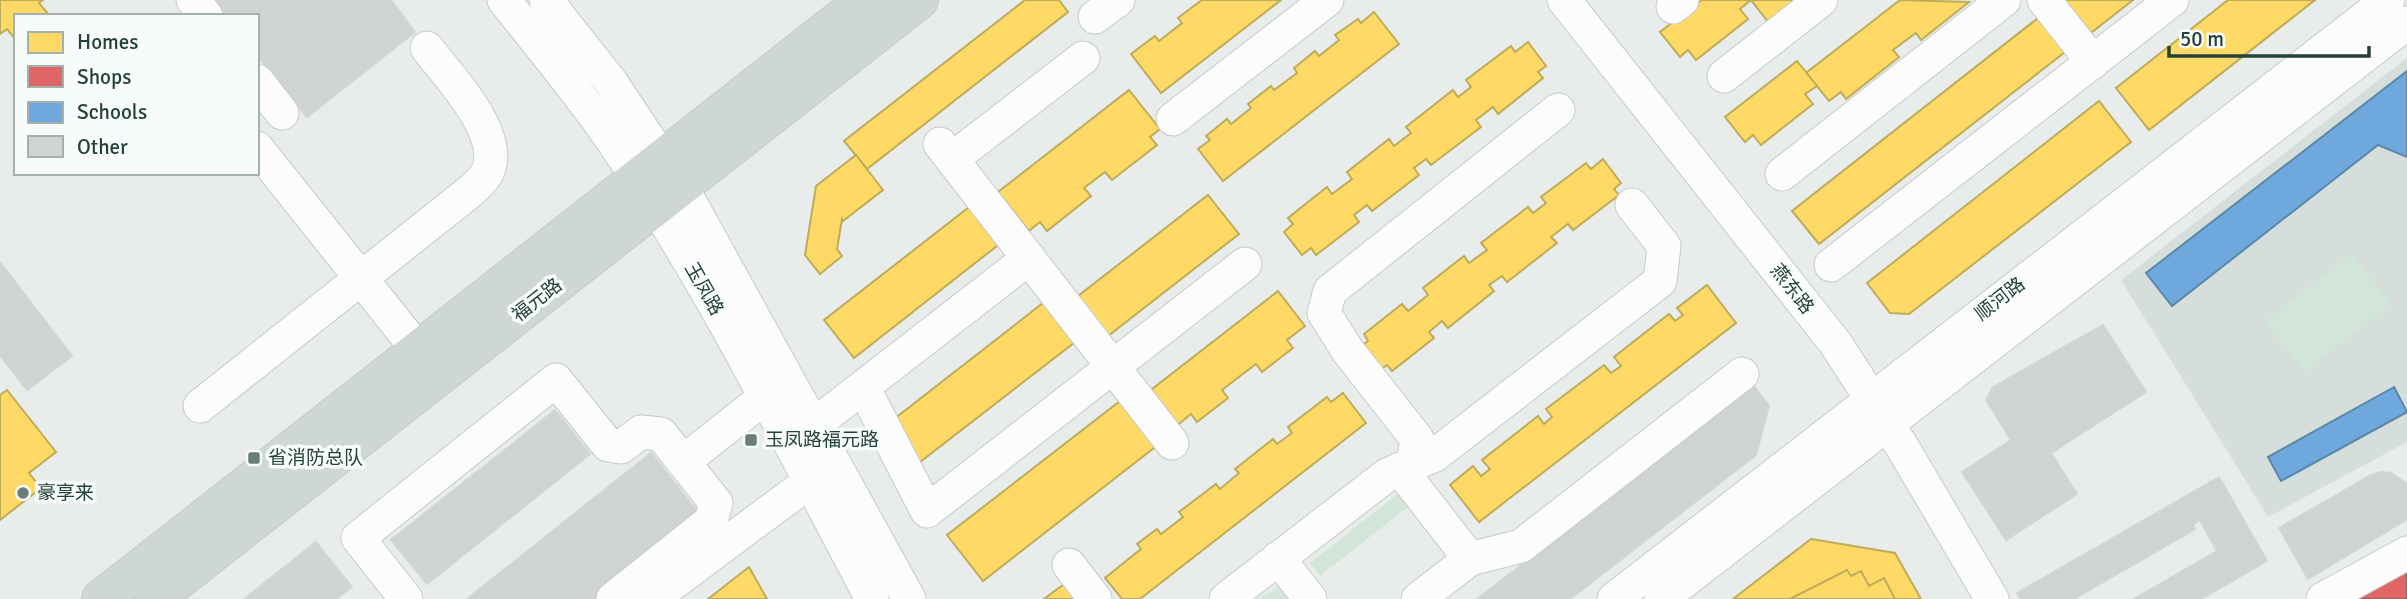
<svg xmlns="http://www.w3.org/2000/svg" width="2407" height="599" font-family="Signika,'Noto Sans SC',sans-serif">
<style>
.built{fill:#d6dedb}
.green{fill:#d1e6d8}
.homes{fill:#ffd966;stroke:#bdac59;stroke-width:2}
.shops{fill:#e06666;stroke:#a85b59;stroke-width:2}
.schools{fill:#6fa8dc;stroke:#5889ab;stroke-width:2}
.building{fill:#cfd4d2;stroke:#d1d6d4;stroke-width:2}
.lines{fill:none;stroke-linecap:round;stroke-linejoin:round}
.minor-casing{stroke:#c5cac8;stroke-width:35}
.major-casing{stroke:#c3ccc9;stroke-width:40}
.minor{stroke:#fcfcfc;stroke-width:33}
.major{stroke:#cfd7d5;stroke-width:38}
.poi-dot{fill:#697e78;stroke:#f7fbf9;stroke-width:2.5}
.labels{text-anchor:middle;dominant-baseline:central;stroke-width:7;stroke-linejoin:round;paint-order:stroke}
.street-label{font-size:19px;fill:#24423a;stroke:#f7fbf9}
.poi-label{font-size:19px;fill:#24423a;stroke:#f7fbf9;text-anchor:start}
</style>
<rect width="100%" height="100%" fill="#e8edeb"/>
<polygon class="built" points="2407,58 2407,442 2268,517 2121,280"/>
<g class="green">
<polygon points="2352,254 2391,305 2304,371 2265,321"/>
<polygon points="1399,493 1409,506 1320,576 1310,563"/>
<polygon points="1280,586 1294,599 1258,599"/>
</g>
<g class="homes">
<polygon points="0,0 43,0 39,3 49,15 16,16 16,40 7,29 0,34"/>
<polygon points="224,0 355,0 386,40 305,103 257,42 257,16 237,16"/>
<polygon points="1025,0 1059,0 1068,12 867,169 844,141"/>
<polygon points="1202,0 1281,0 1161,93 1131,54 1155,36 1159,41 1182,23 1178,18"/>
<polygon points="1702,0 1751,0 1740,9 1748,19 1696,60 1688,50 1680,57 1660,32"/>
<polygon points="1751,0 1798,0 1769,23"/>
<polygon points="1900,0 1969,2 1921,40 1916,33 1893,50 1899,57 1846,99 1841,92 1829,101 1806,73"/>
<polygon points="2061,0 2133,0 2087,36"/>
<polygon points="2228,0 2315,0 2149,130 2116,88"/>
<polygon points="1374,12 1399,44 1223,181 1198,149 1210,140 1206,136 1227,119 1231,124 1251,108 1248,104 1271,86 1274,90 1297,73 1294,68 1315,51 1319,56 1339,40 1335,35 1358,19 1361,23"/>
<polygon points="2038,18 2065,52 1819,244 1792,211"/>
<polygon points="1528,42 1546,66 1538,72 1543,78 1498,114 1493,107 1476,120 1481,127 1431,165 1426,159 1414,168 1419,175 1372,211 1367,205 1354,215 1359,222 1316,255 1311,248 1302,255 1284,232 1293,224 1288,218 1327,187 1332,194 1352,179 1347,172 1389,139 1394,146 1411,133 1406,127 1453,90 1458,97 1471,87 1466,80 1511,46 1515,52"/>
<polygon points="1797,61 1817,86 1805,94 1813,104 1761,145 1753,135 1745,142 1725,117"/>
<polygon points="1129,90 1160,129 1150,137 1157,145 1112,180 1105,172 1084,188 1091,196 1047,231 1040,222 1029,231 998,192"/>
<polygon points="2099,101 2131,142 1909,314 1890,313 1867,283"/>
<polygon points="856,155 883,190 843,221 842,219 837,249 842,256 820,274 805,255 816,186"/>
<polygon points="1603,159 1621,183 1614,189 1619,195 1573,230 1568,224 1551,237 1557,243 1507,282 1502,276 1489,285 1494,291 1448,328 1442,321 1429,332 1434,338 1392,371 1387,365 1377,372 1359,348 1368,341 1364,334 1402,304 1408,311 1428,295 1423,288 1464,256 1469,263 1487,250 1481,243 1528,207 1533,213 1546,203 1541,197 1586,163 1591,169"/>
<polygon points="1208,195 1239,234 1108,336 1078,296"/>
<polygon points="973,204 1002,242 854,358 824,320"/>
<polygon points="1707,285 1736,323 1479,522 1450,485 1473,466 1481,476 1490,469 1482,460 1538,416 1544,424 1552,417 1546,409 1604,365 1611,373 1621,366 1614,357 1669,314 1675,321 1683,315 1677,308"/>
<polygon points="1278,291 1305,326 1287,340 1293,348 1262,372 1256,364 1222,390 1228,398 1197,422 1191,414 1174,428 1147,393"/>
<polygon points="1048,299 1079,339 920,462 889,423"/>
<polygon points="7,390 56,452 29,473 41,488 0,520 0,395"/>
<polygon points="1343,393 1366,423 1140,599 1122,599 1105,578 1141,549 1137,544 1157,529 1161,534 1183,517 1179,512 1216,484 1220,489 1239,473 1235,469 1273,439 1277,444 1292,433 1288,427 1327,397 1331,402"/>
<polygon points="1124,398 1159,444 983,581 947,535"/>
<polygon points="1811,539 1895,553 1921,599 1733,599"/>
<polygon points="749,567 767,599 708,599"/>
<polygon points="1847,570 1851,576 1861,571 1869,586 1884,578 1895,599 1790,599"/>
<polygon points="1067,582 1080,599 1044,599"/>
</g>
<polygon class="shops" points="2407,567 2407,599 2350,599"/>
<g class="schools">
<polygon points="2407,71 2407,157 2378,145 2172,306 2146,273"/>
<polygon points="2394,387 2407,412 2281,481 2268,457"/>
</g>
<g class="building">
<polygon points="214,0 391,0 415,32 307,117 257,55 257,16 226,16"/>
<polygon points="0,262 72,356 27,390 0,355"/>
<polygon points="2103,325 2146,392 2051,453 2077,494 2006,540 1962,472 2011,440 1986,400 1993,387"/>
<polygon points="1753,385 1769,406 1756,455 1570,599 1545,599 1520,566"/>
<polygon points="555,410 590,454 427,584 391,540"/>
<polygon points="651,453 701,516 597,599 467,599"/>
<polygon points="2381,472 2391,473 2407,484 2407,519 2308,579 2279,528 2371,475"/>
<polygon points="2219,477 2267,561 2201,599 2134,599 2217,551 2200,520 2193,525 2195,529 2074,599 2021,599 2017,593"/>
<polygon points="316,542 352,587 336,599 244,599"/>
<polygon points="1520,566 1545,599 1477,599"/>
</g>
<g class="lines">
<defs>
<g id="minor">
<polyline points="193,0 206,16"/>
<path d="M504,0C541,47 580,93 614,143C713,287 790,445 872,599"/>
<polyline points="546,0 611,82 686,195 909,599"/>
<polyline points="1564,0 1836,344 1901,445 1992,599"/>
<polyline points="2044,0 2093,62"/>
<polyline points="1673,7 1682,0"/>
<polyline points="1095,17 1118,0"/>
<polyline points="1724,76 1821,0"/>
<polyline points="257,81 282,113"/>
<polyline points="1173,119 1327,0"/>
<polyline points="940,144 1172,443"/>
<polyline points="257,148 418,350"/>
<polyline points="952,159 1083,58"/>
<polyline points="1782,174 2004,0"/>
<polyline points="1831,265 2172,0"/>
<polyline points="863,387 927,511 1245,264"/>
<path d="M200,406L472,190C477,185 484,179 487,173C506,135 449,77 427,48"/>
<polyline points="814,425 1029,258"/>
<polyline points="683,462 764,398"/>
<polyline points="1413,464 1417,439 1348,351 1324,313 1330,291 1558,110"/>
<polyline points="1400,469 1470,559 1418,599"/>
<polyline points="1278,558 1310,599"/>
<polyline points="1470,559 1521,546 1742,374"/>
<polyline points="1069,565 1095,599"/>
<polyline points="406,599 358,538 556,380 608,445 621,447 641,432 661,434 716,503 711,521 613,599"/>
<polyline points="652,599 809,482"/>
<polyline points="1226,599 1387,475 1435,455 1660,281 1664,246 1632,205"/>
<polyline points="1614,599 2388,0"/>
<polyline points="1661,599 2407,23"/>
<polyline points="2323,599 2407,553"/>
</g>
<g id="major">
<polyline points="101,599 865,0"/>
<polyline points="154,599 919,0"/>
</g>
</defs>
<use href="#minor" class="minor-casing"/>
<use href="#major" class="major-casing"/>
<use href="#minor" class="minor"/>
<use href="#major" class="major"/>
</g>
<g class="poi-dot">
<rect x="744" y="433" width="14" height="14" rx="3.5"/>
<rect x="247" y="451" width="14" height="14" rx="3.5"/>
<circle cx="23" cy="493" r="7"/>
</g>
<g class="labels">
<g class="street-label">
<text transform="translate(704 289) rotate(60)">玉凤路</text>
<text transform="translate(1792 289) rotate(52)">燕东路</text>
<text transform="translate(2000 299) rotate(-38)">顺河路</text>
<text transform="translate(537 300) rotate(-38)">福元路</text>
</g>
<g class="poi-label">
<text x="765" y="440">玉凤路福元路</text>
<text x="268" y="458">省消防总队</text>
<text x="37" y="493">豪享来</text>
</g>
</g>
<rect x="14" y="14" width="245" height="161" fill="#f7fbf9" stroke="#a3b1ad" stroke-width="2"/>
<rect x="28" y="32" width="35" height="21" fill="#ffd966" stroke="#a3b1ad" stroke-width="2"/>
<text x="77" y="49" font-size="21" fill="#24423a">Homes</text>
<rect x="28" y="66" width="35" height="21" fill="#e06666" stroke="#a3b1ad" stroke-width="2"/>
<text x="77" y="84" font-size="21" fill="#24423a">Shops</text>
<rect x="28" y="102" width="35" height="21" fill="#6fa8dc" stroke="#a3b1ad" stroke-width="2"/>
<text x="77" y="119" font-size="21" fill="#24423a">Schools</text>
<rect x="28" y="136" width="35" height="21" fill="#cfd4d2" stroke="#a3b1ad" stroke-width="2"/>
<text x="77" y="154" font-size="21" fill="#24423a">Other</text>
<path d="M2169 46v10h200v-10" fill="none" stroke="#24423a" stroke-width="3.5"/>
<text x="2180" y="46" font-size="21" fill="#24423a" stroke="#f7fbf9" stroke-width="5" paint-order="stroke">50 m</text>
</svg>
